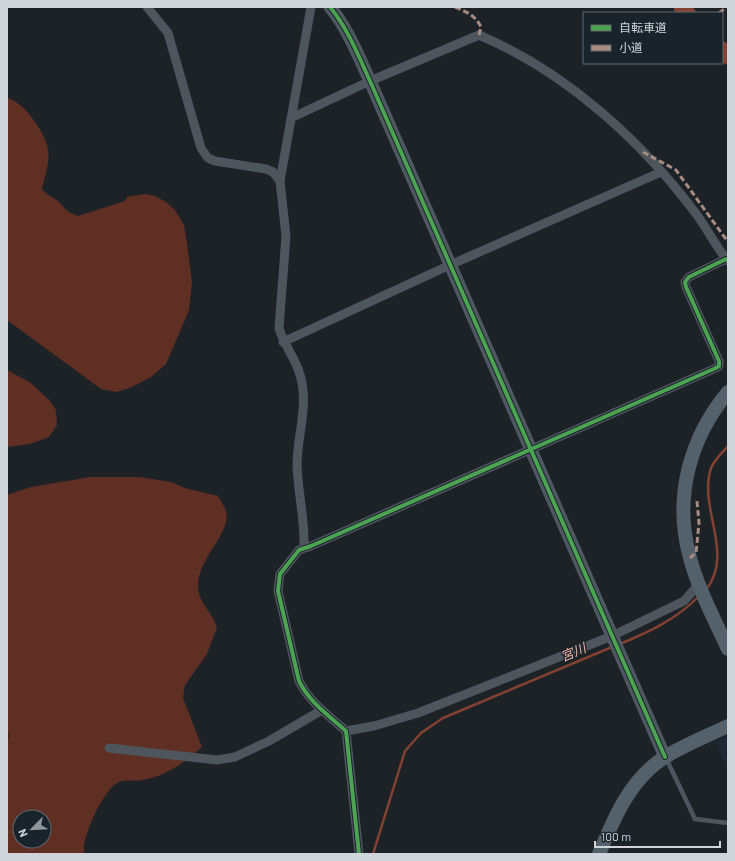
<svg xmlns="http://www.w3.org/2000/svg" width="735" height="861" font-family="Barlow,'Noto Sans JP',sans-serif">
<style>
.built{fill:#1c2935}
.green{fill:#602f24;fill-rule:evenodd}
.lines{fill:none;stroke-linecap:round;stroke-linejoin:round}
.stream{stroke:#834132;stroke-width:2.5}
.river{stroke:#834132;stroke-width:15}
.lane{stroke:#4e555d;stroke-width:4.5}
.street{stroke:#4e555d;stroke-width:9}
.secondary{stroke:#4f5861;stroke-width:13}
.primary{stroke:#54606a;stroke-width:14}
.quiet{stroke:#a88b81;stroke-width:3;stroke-dasharray:6 3;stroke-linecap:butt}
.cycleway-casing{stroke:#19232b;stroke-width:6}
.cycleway{stroke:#4ca352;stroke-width:4}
.labels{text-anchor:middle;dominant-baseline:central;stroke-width:3;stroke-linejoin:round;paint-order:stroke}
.water-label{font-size:13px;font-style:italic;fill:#f8b7a6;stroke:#19232b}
</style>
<rect width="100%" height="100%" fill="#1d2227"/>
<polygon class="built" points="728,736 728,770 715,742"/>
<g class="green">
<path d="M7,98C23,100 46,134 48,149C50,163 45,175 42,189C46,194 49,195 55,199C65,206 63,211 78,216L125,201L127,197L145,194L155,196L166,202L175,210L184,225L187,244L192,282L189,310L166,364L151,377L132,387L117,392L101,389L7,320Z"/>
<polygon points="7,370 31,383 50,401 56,410 57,425 49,437 30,444 7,447"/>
<path d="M90,477H140L171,482L185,488L218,496C221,501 225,507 226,512C231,534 198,557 198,586C198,602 212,612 217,627L207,654L185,685L183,698L202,747C185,762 166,776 143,780C136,782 125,779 119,782C104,788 81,838 84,854H7V746L9,735L7,730V495L31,487ZM20,817H44V841H20Z"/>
</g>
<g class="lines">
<g class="stream">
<path d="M706,590C735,553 698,509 711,468C714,460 723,452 728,446"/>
<path d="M620,644C649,632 677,619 699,596"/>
<polyline points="373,854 405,751 421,733 443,718 612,647"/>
</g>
<g class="river">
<polyline points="681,7 688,13"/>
<polyline points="722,49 728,57"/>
</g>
<polyline class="lane" points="666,758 695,819 728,823"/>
<g class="street">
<polyline points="147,7 168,33 201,148 208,158 215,161 266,169 273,172 280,181"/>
<path d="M291,118L370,81L479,35C566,72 641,140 697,215C708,230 716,247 728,261"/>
<polyline points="283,342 450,265 661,172"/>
<path d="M304,547C305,520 298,493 297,465C297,433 311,402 298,369C293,355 283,343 279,328L286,236L280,181L311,7"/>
<polyline points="346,731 374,726 418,713 612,636 684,601 699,584"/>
<polyline points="109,748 217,760 235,757 269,741 322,710"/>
<path d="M359,854L346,731C328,715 310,703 299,681L278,591L280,574L299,550L311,546L716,368L719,366V361L686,287L685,282L689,277L726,259"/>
</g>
<path class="secondary" d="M330,7C348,29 358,55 370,81L665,757"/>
<g class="primary">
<path d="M728,392C690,438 674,496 689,554C697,587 714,618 728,649"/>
<path d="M599,854C614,818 630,779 665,757C684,745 707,736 728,726"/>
</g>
<g class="quiet">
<path d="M455,7C467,12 475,15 481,27L479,35"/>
<polyline points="719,13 727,7"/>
<polyline points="643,152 676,170 728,242"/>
<polyline points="690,558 696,553 699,523 697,501"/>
</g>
<defs>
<g id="cycleway">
<path d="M330,7C348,29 358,55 370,81L665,757"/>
<path d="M359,854L346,731C328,715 310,703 299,681L278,591L280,574L299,550L311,546L716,368L719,366V361L686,287L685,282L689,277L726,259L728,261"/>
</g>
</defs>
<use href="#cycleway" class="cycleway-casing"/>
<use href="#cycleway" class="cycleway"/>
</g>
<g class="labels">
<g class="water-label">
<text transform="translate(573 652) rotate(-23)">宮川</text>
</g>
</g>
<rect width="735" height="861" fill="none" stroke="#cfd5db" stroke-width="16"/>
<rect x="583" y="12" width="140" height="52" fill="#19232b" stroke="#626a71"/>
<rect x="591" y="25" width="20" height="6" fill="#4ca352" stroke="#626a71"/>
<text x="619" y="32" font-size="12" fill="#cfd5db">自転車道</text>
<rect x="591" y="45" width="20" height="6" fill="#a88b81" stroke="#626a71"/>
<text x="619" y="52" font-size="12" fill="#cfd5db">小道</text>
<g transform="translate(32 829) rotate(246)"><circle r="19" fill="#19232b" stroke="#626a71"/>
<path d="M0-3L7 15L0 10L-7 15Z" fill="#91969c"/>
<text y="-6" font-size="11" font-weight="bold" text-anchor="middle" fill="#cfd5db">N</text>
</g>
<path d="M595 841v6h125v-6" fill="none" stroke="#cfd5db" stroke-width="2"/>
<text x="601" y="841" font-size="12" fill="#cfd5db" stroke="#19232b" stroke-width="3" paint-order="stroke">100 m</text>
</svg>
